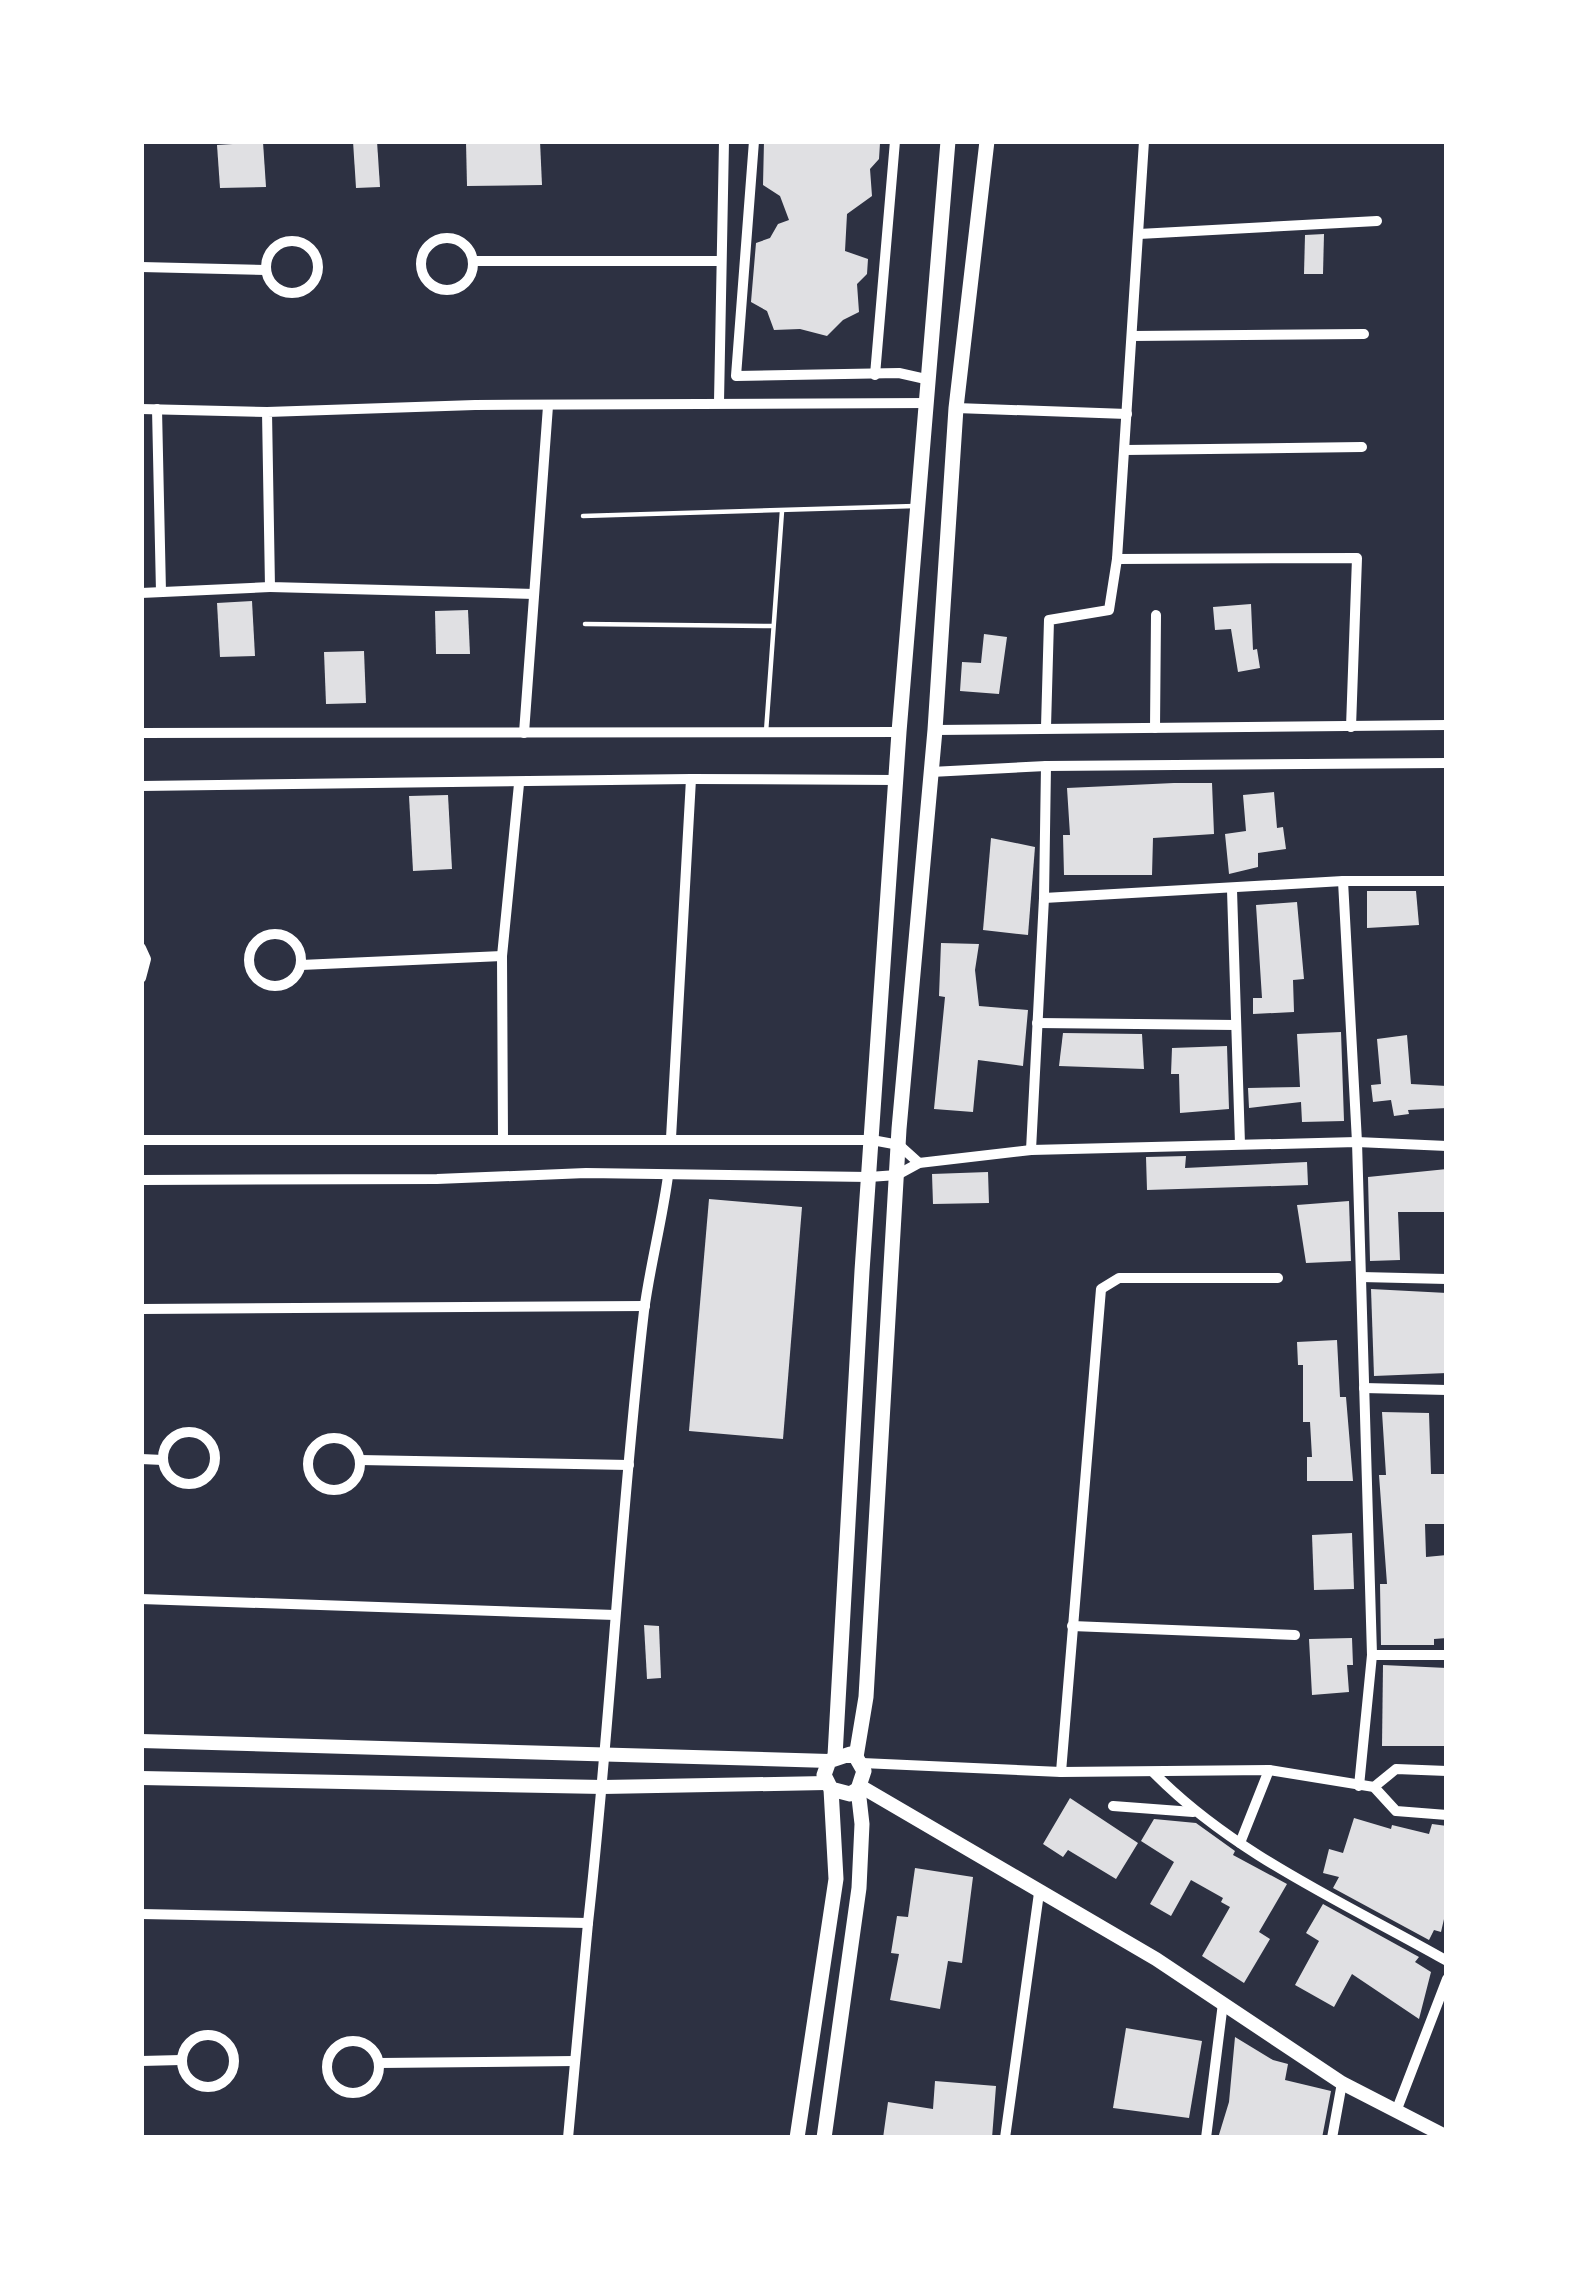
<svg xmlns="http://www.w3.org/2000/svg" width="1588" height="2279" font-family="'Roboto Serif',serif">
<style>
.building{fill:#e0e0e3}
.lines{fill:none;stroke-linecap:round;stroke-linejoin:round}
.service{stroke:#fff;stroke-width:4.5}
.minor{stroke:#fff;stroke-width:10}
.tertiary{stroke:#fff;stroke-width:14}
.secondary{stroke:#fff;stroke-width:15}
</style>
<rect width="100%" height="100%" fill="#2d3142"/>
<g class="building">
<polygon points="353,141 377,141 380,187 356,188"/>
<polygon points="540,141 542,185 467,186 466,142"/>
<polygon points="764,141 880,143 879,159 870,169 872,196 847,214 845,251 868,259 867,274 857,284 859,312 843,320 827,336 800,329 774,330 767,311 751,302 756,243 770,238 778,224 789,220 780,196 763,185"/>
<polygon points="263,142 266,187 220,188 217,145"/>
<polygon points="1324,234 1323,274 1304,274 1305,235"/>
<polygon points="252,601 255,656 220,657 217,603"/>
<polygon points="1251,604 1253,650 1257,649 1260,668 1238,672 1231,629 1215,630 1213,607"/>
<polygon points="468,610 470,654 436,654 435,611"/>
<polygon points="984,634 1007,637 999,694 960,691 962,662 981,663"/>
<polygon points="364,651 366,703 326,704 324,652"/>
<polygon points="1174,783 1212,783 1214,834 1153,838 1152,875 1064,875 1063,835 1070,835 1067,788"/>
<polygon points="1274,792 1277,828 1283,827 1286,849 1258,853 1258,867 1229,874 1225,834 1246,831 1243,795"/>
<polygon points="448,795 452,869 413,871 409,796"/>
<polygon points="991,838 1035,847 1028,935 983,930"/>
<polygon points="1367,891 1416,891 1419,925 1367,928"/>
<polygon points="1297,902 1304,979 1293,980 1294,1012 1253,1014 1253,998 1262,998 1256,905"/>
<polygon points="941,943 979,944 975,970 979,1006 1028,1010 1023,1066 978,1060 973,1112 934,1109 945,997 939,996"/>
<polygon points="1341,1032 1344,1121 1302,1122 1301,1102 1249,1108 1248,1088 1300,1087 1297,1034"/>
<polygon points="1063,1033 1142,1034 1144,1069 1059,1066"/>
<polygon points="1407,1035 1411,1084 1447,1086 1447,1108 1408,1110 1409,1114 1394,1116 1391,1100 1373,1102 1371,1085 1381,1084 1377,1039"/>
<polygon points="1227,1046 1229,1109 1180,1113 1179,1074 1171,1074 1172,1048"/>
<polygon points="1186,1156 1185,1168 1307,1162 1308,1185 1147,1190 1146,1157"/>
<polygon points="1447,1169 1447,1212 1398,1212 1400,1260 1370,1261 1368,1177"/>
<polygon points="988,1172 989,1203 933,1204 932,1174"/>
<polygon points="709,1199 802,1207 783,1439 689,1431"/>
<polygon points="1349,1201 1351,1261 1306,1263 1297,1205"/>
<polygon points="1371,1289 1447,1293 1447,1373 1374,1376"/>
<polygon points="1337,1340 1340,1397 1346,1397 1353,1481 1307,1481 1307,1457 1312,1457 1310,1422 1303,1422 1303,1365 1298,1365 1297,1342"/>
<polygon points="1382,1412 1429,1413 1431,1474 1447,1474 1447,1524 1425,1524 1426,1557 1447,1555 1447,1638 1434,1639 1434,1645 1381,1645 1380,1584 1387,1584 1379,1475 1386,1475"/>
<polygon points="1352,1533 1354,1589 1314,1590 1312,1535"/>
<polygon points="644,1625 659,1626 661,1678 647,1679"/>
<polygon points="1352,1638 1353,1665 1347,1665 1349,1692 1312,1695 1309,1639"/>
<polygon points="1383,1665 1447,1668 1447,1746 1382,1746"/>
<polygon points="1070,1798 1138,1843 1116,1879 1068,1850 1063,1857 1043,1844"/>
<polygon points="1354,1818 1391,1829 1392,1825 1429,1834 1432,1824 1447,1826 1447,1906 1441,1932 1434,1930 1429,1940 1333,1888 1339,1877 1323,1873 1329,1849 1343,1853"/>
<polygon points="1154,1819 1196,1823 1235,1851 1233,1855 1287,1884 1259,1932 1270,1939 1244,1983 1202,1956 1230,1907 1221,1902 1223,1898 1191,1880 1171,1916 1150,1904 1174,1862 1141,1841"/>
<polygon points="915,1868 973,1877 962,1963 948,1961 940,2009 890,2000 899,1954 891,1953 897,1916 908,1917"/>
<polygon points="1323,1904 1419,1957 1415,1962 1431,1972 1419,2019 1352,1974 1334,2007 1295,1985 1319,1941 1306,1933"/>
<polygon points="1126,2028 1202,2041 1189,2118 1113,2108"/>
<polygon points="1235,2037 1273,2060 1288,2064 1285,2080 1331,2091 1322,2138 1218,2138 1229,2102"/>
<polygon points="935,2081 996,2086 992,2138 883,2138 888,2102 933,2109"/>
</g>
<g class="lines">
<g class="service">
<polyline points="583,516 915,506"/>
<polyline points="585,624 772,626"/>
<polyline points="766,732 782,511"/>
</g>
<g class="minor">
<polyline points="754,141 736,376 899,373 930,380"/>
<polyline points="1139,234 1377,221"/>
<circle cx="447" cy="264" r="26"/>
<circle cx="292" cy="267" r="26"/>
<polyline points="473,261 721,261"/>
<polyline points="141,267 266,270"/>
<polyline points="1132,336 1364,334"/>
<polyline points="875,375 895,141"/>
<polyline points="719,402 724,141"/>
<polyline points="956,408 1127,414"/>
<polyline points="141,409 267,412"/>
<polyline points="157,409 161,592"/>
<polyline points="1125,450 1362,447"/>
<polyline points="1117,559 1144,141"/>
<polyline points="141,593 270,587"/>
<polyline points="534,594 270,587 267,412 475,405 928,403"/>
<polyline points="1046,727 1049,620 1109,610 1117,559 1357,558 1351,727"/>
<polyline points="1155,728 1156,615"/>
<polyline points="935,730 1447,725"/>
<polyline points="141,733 899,732"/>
<polyline points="524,733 548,406"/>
<polyline points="1046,766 1044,898 1343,881 1447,881"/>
<polyline points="931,772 1046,766 1447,763"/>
<polyline points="141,786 691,779 896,780"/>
<polyline points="1343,881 1357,1142 1372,1655 1359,1786"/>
<polyline points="1232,890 1240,1144"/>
<circle cx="275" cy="960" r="26"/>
<polyline points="141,948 146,959 141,978"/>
<polyline points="301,965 502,956"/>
<polyline points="1037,1023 1236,1025"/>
<polyline points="671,1138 691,779"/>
<polyline points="503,1139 502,956 519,784"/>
<polyline points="141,1140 872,1140 899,1145 919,1163"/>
<polyline points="1031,1150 1044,898"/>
<polyline points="141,1180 437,1179 586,1173 869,1177 897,1175 919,1163 1031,1150 1357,1142 1447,1146"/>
<polyline points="1361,1277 1447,1279"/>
<polyline points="141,1309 645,1306"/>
<polyline points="1364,1388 1447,1390"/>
<circle cx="189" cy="1458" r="26"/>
<circle cx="334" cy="1464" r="26"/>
<polyline points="141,1459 163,1460"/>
<polyline points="360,1460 629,1465"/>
<polyline points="141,1599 615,1615"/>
<polyline points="1072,1626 1295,1635"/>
<polyline points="1372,1655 1447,1655"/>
<polyline points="862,1763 1061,1772 1269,1770 1374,1787 1396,1811 1447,1815"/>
<polyline points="1061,1772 1101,1289 1119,1278 1278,1278"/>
<path d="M1153,1772C1234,1855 1347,1904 1447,1961"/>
<polyline points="1374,1787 1396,1769 1447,1771"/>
<polyline points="1113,1806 1193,1812"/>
<polyline points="1240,1843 1269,1770"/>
<path d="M141,1914L588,1923C611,1720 620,1515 644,1311C650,1266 662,1221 668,1176"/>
<circle cx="208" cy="2061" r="26"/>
<circle cx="353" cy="2067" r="26"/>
<polyline points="141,2061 181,2060"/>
<polyline points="379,2063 575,2061"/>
<polyline points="1397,2109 1447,1979"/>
<polyline points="568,2138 588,1923"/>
<polyline points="1005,2138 1039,1893"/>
<polyline points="1206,2138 1223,2003"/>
<polyline points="1332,2138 1342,2083"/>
</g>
<g class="tertiary">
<polyline points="141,1741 829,1761"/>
<polyline points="141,1778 603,1787 826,1783"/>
<polyline points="860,1786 1156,1959 1342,2083 1447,2137"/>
</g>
<g class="secondary">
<polyline points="835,1756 862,1271 899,732 948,141"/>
<polyline points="856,1757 866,1697 899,1129 935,730 956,408 987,141"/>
<polyline points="797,2138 836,1879 831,1789"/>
<polyline points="824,2138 859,1888 862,1824 858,1789 864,1771 856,1757 850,1754 829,1761 824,1775 831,1789 850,1794 858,1789"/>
</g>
</g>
<rect width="1588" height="2279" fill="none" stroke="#ffffff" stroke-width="288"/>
</svg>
